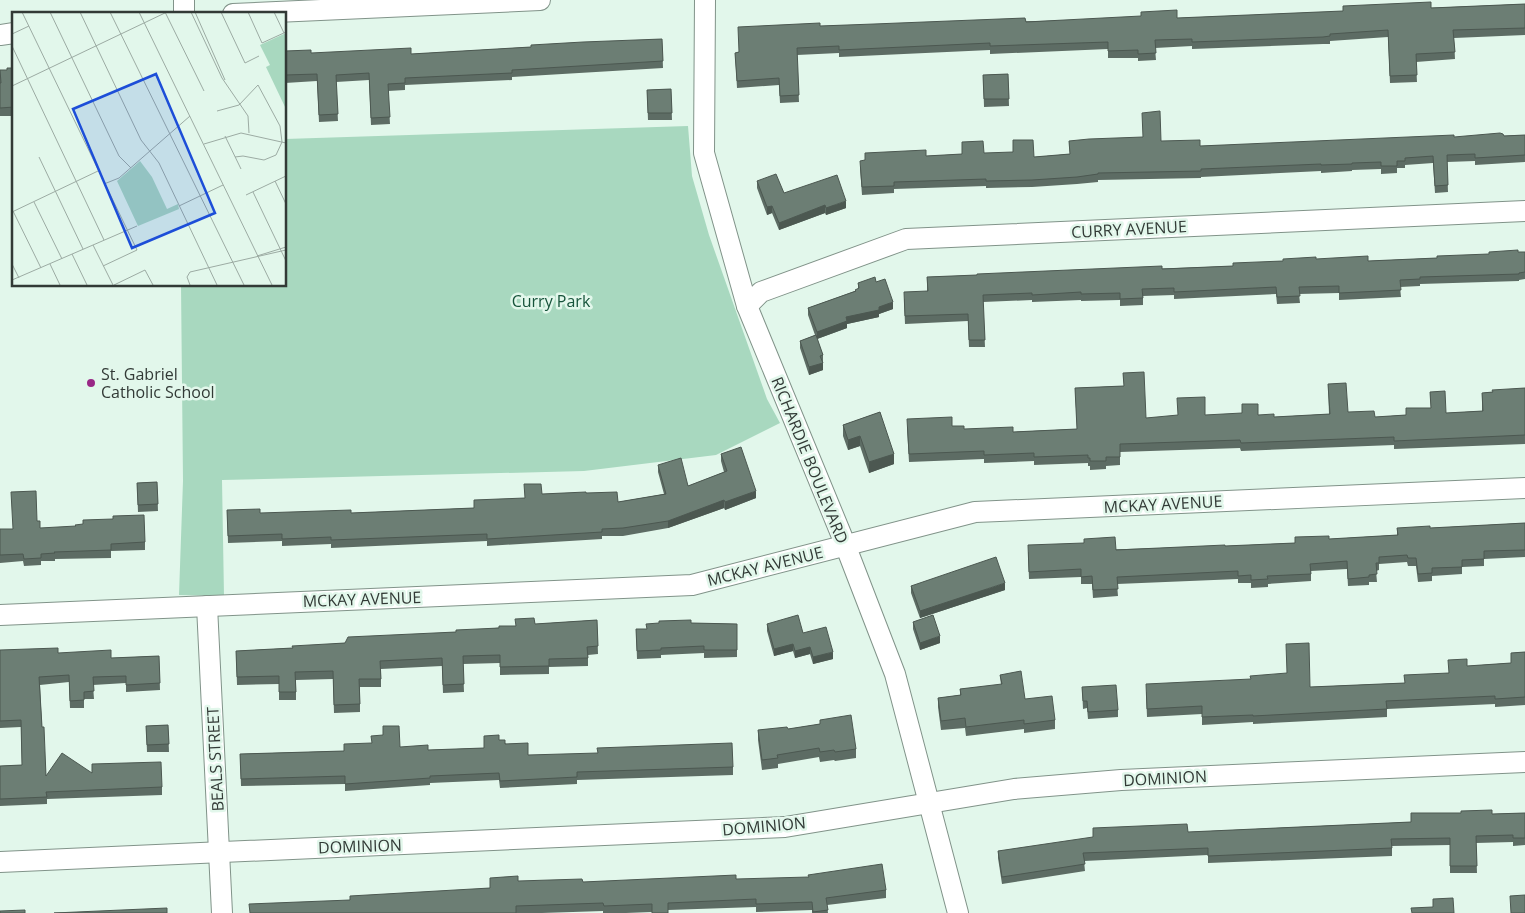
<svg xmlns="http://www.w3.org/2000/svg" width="1525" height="913" font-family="'Open Sans',sans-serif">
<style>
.green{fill:#a8d8bf}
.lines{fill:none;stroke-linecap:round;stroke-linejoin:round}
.minor-casing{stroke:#819389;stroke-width:22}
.minor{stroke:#fff;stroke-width:20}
.wall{fill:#5d6c64}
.shaded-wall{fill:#4c5851}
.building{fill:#6c7e74;stroke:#4c5851}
.poi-dot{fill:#992886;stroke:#e2f7eb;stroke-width:2}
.labels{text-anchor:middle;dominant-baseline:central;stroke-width:5;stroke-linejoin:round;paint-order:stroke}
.street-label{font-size:16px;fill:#323a36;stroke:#e2f7eb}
.park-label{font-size:16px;fill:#17543b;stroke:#e2f7eb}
.poi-label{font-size:16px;fill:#323a36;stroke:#e2f7eb;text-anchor:start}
.inset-road{fill:none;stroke:#9caba3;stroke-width:1}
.view{fill:#1d4ed8;fill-opacity:0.15;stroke:#1d4ed8;stroke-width:2.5}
.inset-edge{fill:none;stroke:#323a36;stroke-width:2.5}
</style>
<rect width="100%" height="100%" fill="#e2f7eb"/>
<polygon class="green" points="688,126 692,176 709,235 767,399 780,423 716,455 584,471 222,480 224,596 179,595 183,481 181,285 285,285 285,139"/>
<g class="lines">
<defs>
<g id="minor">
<polyline points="184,0 184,14"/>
<polyline points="705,0 704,153 747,306 841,534 895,674 958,913"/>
<polyline points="233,14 540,0"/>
<polyline points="0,35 14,33"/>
<polyline points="747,306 761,292 906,239 1525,211"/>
<polyline points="207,606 222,913"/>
<polyline points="0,615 692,585 975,512 1525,488"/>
<polyline points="0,862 785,827 1014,789 1121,780 1525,762"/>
</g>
</defs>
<use href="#minor" class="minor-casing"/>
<use href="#minor" class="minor"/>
</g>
<g class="wall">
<polygon points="1525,4 1525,35 1454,38 1455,59 1416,62 1417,82 1390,83 1388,37 1330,41 1330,44 1323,44 1192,49 1192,46 1155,48 1156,60 1138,61 1138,58 1108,58 1108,49 990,54 990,50 839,57 839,53 797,55 799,102 780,103 779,85 737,88 735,53 739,52 820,26 1177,18"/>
<polygon points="662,39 663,68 512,77 512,80 405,85 405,90 388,91 390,124 371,125 369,80 336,82 338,121 319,122 317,81 285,83 285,51 311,53 411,54 531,47"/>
<polygon points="14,68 14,116 0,116 0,70 7,70"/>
<polygon points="1008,74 1009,106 984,107 983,75"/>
<polygon points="671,89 672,120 648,120 647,90"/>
<polygon points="1525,135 1525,162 1475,165 1475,161 1447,162 1448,192 1435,193 1433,163 1405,165 1405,168 1397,168 1397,173 1381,174 1381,169 1352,170 1352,171 1321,173 1321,171 1201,177 1201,178 1098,180 1098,182 1077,184 1032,187 986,188 986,186 894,189 894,193 862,195 860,168 865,160 865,153 926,156 984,153 1034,157 1070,154 1069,141 1161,141 1200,146"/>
<polygon points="757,181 784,193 846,208 826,215 825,213 779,230 772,213 767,215 757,188"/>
<polygon points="1525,252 1525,279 1519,280 1519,281 1420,284 1420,286 1400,287 1401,297 1339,300 1339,293 1299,294 1300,303 1277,304 1276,294 1174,299 1174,295 1143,296 1143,305 1120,306 1120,300 1081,301 1081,300 1032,302 1032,300 983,302 985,347 969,347 968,321 905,324 904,299 927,291 927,277 1233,266 1283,261 1316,259 1368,261 1437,258"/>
<polygon points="876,282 893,309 879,314 879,317 847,324 847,328 817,339 823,355 823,370 809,375 800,348 800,341 815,335 808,315 808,308 855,291 858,289 858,283"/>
<polygon points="1123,373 1146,418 1205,415 1258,415 1274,417 1329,414 1328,384 1348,412 1375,417 1406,415 1431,408 1430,392 1446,413 1482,411 1482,393 1525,388 1525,444 1394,449 1394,445 1241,451 1240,448 1120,452 1120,465 1106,466 1106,469 1090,470 1090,466 1088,466 1088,463 1034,465 1034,461 984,463 984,459 909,462 907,427 952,426 964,429 1013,432 1077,429 1075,388 1124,386"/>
<polygon points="880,412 894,464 869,473 860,446 848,450 843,436 843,425"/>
<polygon points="721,454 756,498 725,510 724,508 668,528 623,536 602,536 602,539 487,546 487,541 331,548 331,544 282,546 282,541 228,543 227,510 260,513 351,513 474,508 525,498 542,494 586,493 618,502 664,494 658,472 658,465 688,486 724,472 721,461"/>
<polygon points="157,482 158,511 138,512 137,483"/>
<polygon points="37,521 40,528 145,542 145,550 111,551 111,558 55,559 55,561 41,561 41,565 24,566 23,561 0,563 0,529 13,529"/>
<polygon points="1525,523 1525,557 1484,559 1484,566 1462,567 1462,574 1432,576 1432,581 1418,582 1416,566 1408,566 1407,562 1379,564 1379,570 1376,571 1377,582 1369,582 1369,585 1348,586 1347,569 1311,571 1311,581 1268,584 1268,587 1251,588 1251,583 1238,583 1238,579 1117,584 1118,596 1093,598 1092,584 1081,584 1081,577 1029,579 1028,552 1225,546 1295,543 1329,539 1397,535 1397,528 1430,528"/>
<polygon points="911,586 1005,590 920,618 911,593"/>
<polygon points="597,620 598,654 588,655 588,666 549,667 549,674 500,675 500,663 463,664 464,692 443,693 442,666 381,669 381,687 360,687 360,712 334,713 333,679 296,680 296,700 279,700 279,684 237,685 236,651 293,648 535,624"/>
<polygon points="913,622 940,643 920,650 913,629"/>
<polygon points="691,623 737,624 737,657 704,658 704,653 661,655 661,658 637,659 636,629 646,629"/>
<polygon points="767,624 803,633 833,659 813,664 810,654 795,658 793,651 774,656 767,631"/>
<polygon points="0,650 58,653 111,658 159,656 160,690 126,692 126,683 93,685 94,699 84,699 84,708 70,708 69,682 40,685 42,727 46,776 92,773 162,787 162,795 47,799 47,804 0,806 0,766 22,765 21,727 0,728"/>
<polygon points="1525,652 1525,705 1495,707 1495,704 1387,709 1387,717 1253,724 1253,722 1202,725 1202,714 1147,717 1146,692 1310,687 1404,683 1448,673 1467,666 1511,663 1511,653"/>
<polygon points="1000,675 1025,699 1055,720 1055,729 1024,733 1024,729 966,736 965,728 941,730 938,707 938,698 960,695 960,689 1001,685"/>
<polygon points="1082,687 1118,710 1118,717 1088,719 1087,708 1083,709"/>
<polygon points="820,720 856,749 856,758 835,761 834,760 820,762 819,757 778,764 778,768 762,770 758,740 758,730 788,729 820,724"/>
<polygon points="168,725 169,752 147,752 146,726"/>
<polygon points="499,740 528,755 733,767 733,775 577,780 577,784 500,788 499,780 430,783 430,785 345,791 345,784 241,786 240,754 344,751 400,747 428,750 484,748"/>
<polygon points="1525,813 1525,845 1513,846 1513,842 1476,843 1477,873 1450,873 1450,845 1392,846 1392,856 1208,863 1208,855 1084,861 1085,871 1002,884 998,858 998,851 1188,832 1411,822 1492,814"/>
<polygon points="736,879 886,890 886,898 827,905 828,913 812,913 812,910 756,912 756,907 668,910 652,912 626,913 603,913 603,911 542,913 250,913 350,900 490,888 518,881 583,882"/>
</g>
<g class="shaded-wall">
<polygon points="846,201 846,208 826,215 826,208"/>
<polygon points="825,205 825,213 779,230 779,223"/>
<polygon points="772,206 772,213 767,215 767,207"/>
<polygon points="893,302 893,309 879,314 879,317 847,324 847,328 817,339 817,332 846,317"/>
<polygon points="823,363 823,370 809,375 809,367"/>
<polygon points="860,436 860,446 848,450 848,440"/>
<polygon points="894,454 894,464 869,473 869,462"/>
<polygon points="756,491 756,498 725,510 725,502"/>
<polygon points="724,500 724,508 668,528 668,521"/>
<polygon points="1005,583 1005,590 920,618 920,611"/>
<polygon points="940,636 940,643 920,650 920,643"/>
<polygon points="793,644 793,651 774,656 774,649"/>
<polygon points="810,647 810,654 795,658 795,651"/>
<polygon points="833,652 833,659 813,664 813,657"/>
</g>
<g class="building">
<polygon points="1431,2 1431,8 1525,4 1525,28 1453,30 1455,52 1416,54 1417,75 1390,76 1388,30 1330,34 1330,36 1323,37 1192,42 1192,39 1155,40 1156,53 1138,54 1138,50 1108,51 1108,42 990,46 990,43 839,50 839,46 797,48 799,95 780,96 779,78 737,81 735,53 739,52 738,27 820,23 820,26 874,24 1025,18 1026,22 1141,16 1141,12 1177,10 1177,18 1343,11 1343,6"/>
<polygon points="662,39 663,61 512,70 512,73 405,78 405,83 388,84 390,117 371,118 369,73 336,75 338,114 319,115 317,74 285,75 285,51 311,50 311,53 411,48 411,54 531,47 531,45 583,42"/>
<polygon points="7,68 14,68 14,107 0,108 0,83 1,83 0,70 7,70"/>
<polygon points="1008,74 1009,99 984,99 983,75"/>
<polygon points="671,89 672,113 648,113 647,90"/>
<polygon points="1160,111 1161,141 1200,140 1200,146 1454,135 1454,137 1500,133 1503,134 1504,136 1525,135 1525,155 1475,158 1475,154 1447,155 1448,185 1435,186 1433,156 1405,158 1405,161 1397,161 1397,166 1381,166 1381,162 1352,163 1352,164 1321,165 1321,164 1201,169 1201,171 1098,173 1098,174 1077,177 1032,180 986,181 986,179 894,182 894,186 862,187 860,161 865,160 865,153 926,150 926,156 962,154 962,142 983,141 984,153 1013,152 1013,140 1033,140 1034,157 1070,154 1069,141 1089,139 1143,137 1142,113"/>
<polygon points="776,174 784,193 837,175 846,201 826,208 825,205 779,223 772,206 767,207 757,181"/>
<polygon points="1518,250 1518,252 1525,252 1525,272 1519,273 1519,274 1420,277 1420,279 1400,280 1401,290 1339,293 1339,286 1299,287 1300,296 1277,297 1276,287 1174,292 1174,288 1142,289 1143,298 1120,299 1120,293 1081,294 1081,292 1032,295 1032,293 983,295 985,340 969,340 968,314 905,316 904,292 928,291 927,277 977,275 977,274 1162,266 1162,269 1233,266 1233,263 1283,261 1283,259 1316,257 1316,259 1368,256 1368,261 1437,258 1437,256 1489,254 1489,252"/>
<polygon points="875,277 876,282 885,279 893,302 879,307 879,310 846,317 847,321 817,332 808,308 856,291 855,290 859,288 858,283"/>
<polygon points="816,335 823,355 820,356 823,363 809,367 800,341"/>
<polygon points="1144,372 1146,418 1178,415 1177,398 1205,397 1205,415 1242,413 1242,404 1258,404 1258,415 1274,414 1274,417 1330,414 1328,384 1346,383 1348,412 1374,411 1375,417 1406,415 1406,408 1431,408 1430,392 1445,391 1446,413 1483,411 1482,393 1493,392 1492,390 1525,388 1525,435 1394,441 1394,437 1241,443 1240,440 1120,444 1120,457 1106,457 1106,461 1090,461 1090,458 1088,458 1088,455 1034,457 1034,453 984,455 984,451 909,454 907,419 952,417 952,426 964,426 964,429 1013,427 1013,432 1077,429 1075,388 1124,386 1123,373"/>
<polygon points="880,412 894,454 869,462 860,436 848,440 843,425"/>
<polygon points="741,447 756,491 725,502 724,500 668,521 623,528 602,529 602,532 487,539 487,534 331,540 331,537 282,539 282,534 228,536 227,510 260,509 260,513 351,510 351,513 474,508 474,500 525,498 524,484 541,484 542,494 586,492 586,493 617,492 618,502 666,494 658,465 681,458 688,486 727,471 721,454"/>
<polygon points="157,482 158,504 138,505 137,483"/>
<polygon points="36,491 37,521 40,521 40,528 76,526 75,525 83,524 83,520 113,519 113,516 144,515 145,542 111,544 111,550 54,552 55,553 41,554 41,558 24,559 23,554 0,555 0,529 13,529 11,492"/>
<polygon points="1525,523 1525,550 1484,551 1484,559 1462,560 1462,567 1432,568 1432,573 1418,574 1416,558 1408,558 1407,555 1379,557 1379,563 1376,563 1377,574 1369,575 1369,577 1348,579 1347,561 1310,564 1311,574 1267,576 1268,579 1251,580 1251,575 1238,576 1238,571 1117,577 1118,589 1093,590 1092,576 1081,577 1081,569 1029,572 1028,545 1084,543 1084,539 1115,537 1116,550 1225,545 1225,546 1295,543 1295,537 1329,536 1329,539 1398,535 1397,528 1430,526 1430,528"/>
<polygon points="996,557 1005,583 920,611 911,586"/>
<polygon points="798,615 803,633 826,627 833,652 813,657 810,647 795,651 793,644 774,649 767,624"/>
<polygon points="933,615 940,636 920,643 913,622"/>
<polygon points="534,618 535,624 597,620 598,646 587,647 588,658 549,659 549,666 500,667 500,655 463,656 464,684 443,685 442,658 380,661 381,679 359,679 360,704 334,705 333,671 295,672 296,692 279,692 279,676 237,677 236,651 293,648 292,646 345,643 348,637 456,632 456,630 499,628 499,626 516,626 515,619"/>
<polygon points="691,620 691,623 737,624 737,650 704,650 704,646 661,648 661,650 637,651 636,629 647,629 646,624 659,623 659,621"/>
<polygon points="1309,643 1310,687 1405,683 1404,675 1449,673 1448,660 1467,659 1467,666 1511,663 1511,653 1525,652 1525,697 1495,699 1495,696 1386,701 1387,709 1253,716 1253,715 1202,717 1202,706 1147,709 1146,684 1251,679 1250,676 1287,673 1286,644"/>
<polygon points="58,648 58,653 111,650 111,658 159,656 160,683 126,685 126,676 93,677 94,691 84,692 84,700 70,701 69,675 39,677 42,727 44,727 46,776 62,753 92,773 92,764 161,762 162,787 46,792 47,797 0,799 0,766 22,765 21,720 0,721 0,650"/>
<polygon points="1021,671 1025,699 1052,696 1055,720 1024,724 1024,720 966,727 965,718 941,721 938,698 961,695 960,689 1002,684 1000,675"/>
<polygon points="1116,685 1118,710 1088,712 1087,701 1083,701 1082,687"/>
<polygon points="851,715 856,749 835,752 834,750 820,752 819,748 777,755 778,758 762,760 758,730 787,727 788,729 820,724 820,720"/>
<polygon points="168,725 169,744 147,745 146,726"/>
<polygon points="383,726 399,726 400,747 428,745 428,750 484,748 484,736 499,735 499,740 505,740 505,744 528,743 528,755 598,753 597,748 732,743 733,767 577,772 577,777 500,781 499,773 430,776 430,778 345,784 345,776 241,779 240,754 344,751 344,744 372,743 371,736 383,735"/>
<polygon points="1492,810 1492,814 1525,813 1525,838 1513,838 1513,835 1476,836 1477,866 1450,866 1450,838 1391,839 1392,848 1208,856 1208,848 1083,853 1085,864 1002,877 998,851 1093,837 1093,828 1187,824 1188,832 1411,822 1411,813 1461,813 1461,811"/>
<polygon points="882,864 886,890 826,898 828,910 813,912 812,902 756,904 756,899 668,903 668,913 652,913 652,904 604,906 603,903 516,906 516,913 250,913 249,904 350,900 350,896 490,888 490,878 518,876 518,881 582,879 583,882 736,875 736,879 809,877 808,875"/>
<polygon points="1525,895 1525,913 1511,913 1510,896"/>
<polygon points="1453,898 1454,913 1412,913 1411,908 1433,907 1433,899"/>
<polygon points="167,908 167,913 54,913"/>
<polygon points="25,910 25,913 0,913 0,911"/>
</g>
<circle class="poi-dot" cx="91" cy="383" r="5"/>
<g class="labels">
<g class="street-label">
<text transform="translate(1129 229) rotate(-3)">CURRY AVENUE</text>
<text transform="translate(810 460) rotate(68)">RICHARDIE BOULEVARD</text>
<text transform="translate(1163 504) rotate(-3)">MCKAY AVENUE</text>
<text transform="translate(765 566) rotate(-14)">MCKAY AVENUE</text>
<text transform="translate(362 599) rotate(-2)">MCKAY AVENUE</text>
<text transform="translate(215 759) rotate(-93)">BEALS STREET</text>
<text transform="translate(1165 778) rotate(-3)">DOMINION</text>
<text transform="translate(764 826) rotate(-5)">DOMINION</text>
<text transform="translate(360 846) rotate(-2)">DOMINION</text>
</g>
<g class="park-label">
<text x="551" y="301">Curry Park</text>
</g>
<g class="poi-label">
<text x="101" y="374">St. Gabriel<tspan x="101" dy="18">Catholic School</tspan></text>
</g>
</g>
<g transform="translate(12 12)">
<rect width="274" height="274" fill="#e2f7eb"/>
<path d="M274,21V97L254,55L258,53L248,33ZM128,149L140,165L155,197L166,192L167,197L126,214L105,169Z" fill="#a8d8bf"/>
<path class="inset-road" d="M10,0L125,238L91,254M38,0L107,144L119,156M68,0L129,128L147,151L205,273M98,0L232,273M127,0L260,273M153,0L192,79M179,0L210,66L236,104L237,121M183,0L213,68M209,0L233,51L247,44M236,0L250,31L274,20M262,0L272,21M0,22L17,14M0,34L92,228M0,74L155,0M205,99L227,93L246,73L268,114L270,130L264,143L252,148L231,144L223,145M213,124L229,157M192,132L229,121L274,131M27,145L71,237M263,169L274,192M92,172L107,166L178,104M241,180L274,249M234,183L274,164M22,190L50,247M167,194L211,173M1,199L29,256M0,200L86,159M81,233L101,273M60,242L75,273M245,244L274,235M0,252L7,266M38,252L48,273M0,268L125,214M102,273L133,258L141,273M178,273L175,265L178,260L274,238"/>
<path class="view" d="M144,62L203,201L120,236L61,97Z"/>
<rect width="274" height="274" class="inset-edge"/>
</g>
</svg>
